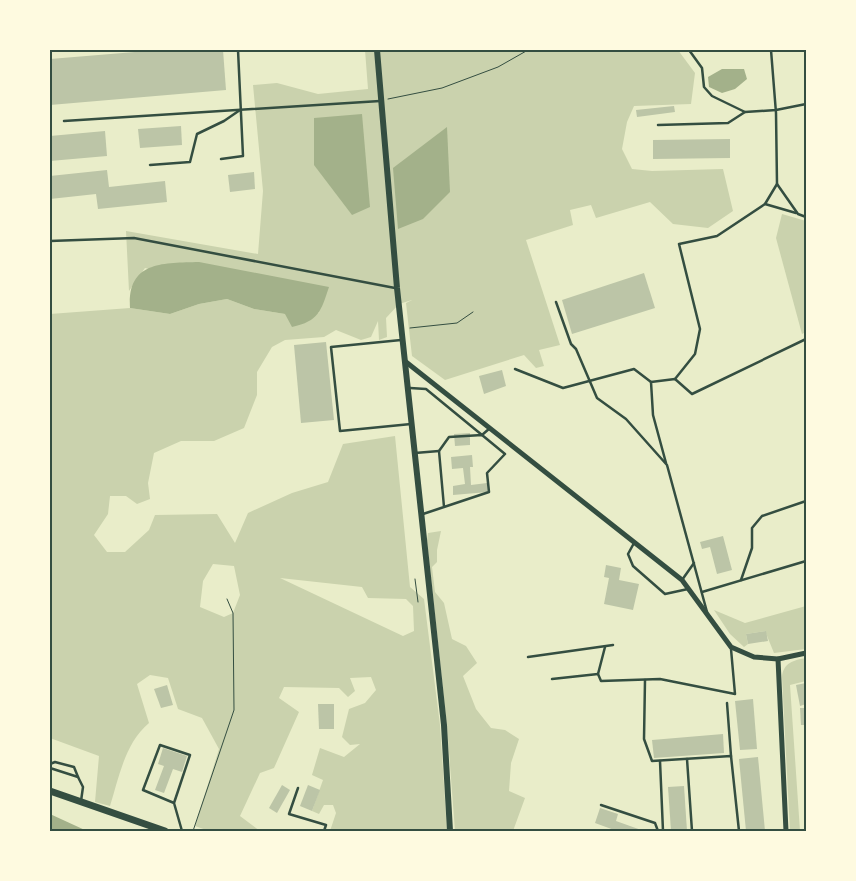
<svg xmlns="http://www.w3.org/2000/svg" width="856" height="881" font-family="Manrope,sans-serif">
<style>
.green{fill:#cad2ad;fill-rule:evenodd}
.water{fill:#a3b18a}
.building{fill:#bcc5a7}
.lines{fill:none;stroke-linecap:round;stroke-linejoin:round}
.path{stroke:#344e41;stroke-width:1}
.service{stroke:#344e41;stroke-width:2.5}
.minor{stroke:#344e41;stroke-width:5}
.tertiary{stroke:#344e41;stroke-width:6}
.secondary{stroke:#344e41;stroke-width:7}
.neatline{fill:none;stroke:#344e41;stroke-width:2}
</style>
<rect width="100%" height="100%" fill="#e9edc9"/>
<g class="green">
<path d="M365,50H678L695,73L691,104L634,106L627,122L622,149L632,169L652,171L723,169L733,211L708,228L673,224L650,202L596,218L591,205L570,210L573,225L526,240L560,345L539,350L544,366L536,368L524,355L445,380L412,356L406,303L412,300L399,304L386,318L387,337L379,340L378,321L371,337L361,340L336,330L324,337L285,340L272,347L257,372V395L244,428L214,441H181L154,453L148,483L150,499L137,504L126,496H110L108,514L94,535L107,552H125L149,530L155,515L217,514L235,543L248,513L292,493L328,482L343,444L395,436L410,587L424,599L440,725L447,831H330L336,813L333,805H324L319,814L312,811L323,780L312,775L320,748L344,757L360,744L350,745L342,737L349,709L365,703L376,690L371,677L350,678L355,691L348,697L339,688L284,687L279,698L299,712L274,768L260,773L240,816L260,831H209L195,826L219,749L202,718L178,709L168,678L150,675L137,684L149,723C125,743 119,777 110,806L95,802L99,756L50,738V314L130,308L170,314L199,304L227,299L254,309L285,314L320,313L145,268L129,291L126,231L258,254L263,191L253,85L277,83L318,94L368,89ZM213,564L234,566L240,595L233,613L224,617L200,607L203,581ZM280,578L362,587L368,598L406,599L413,606L414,631L403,636Z"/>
<polygon points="782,214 806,221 806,332 802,334 776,238"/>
<polygon points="441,531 437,550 437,562 432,567 435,592 444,603 452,639 466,646 477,663 463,676 476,709 491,728 505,730 519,739 511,763 509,791 525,798 513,831 455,831 447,726 427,540 428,533"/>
<polygon points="806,606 806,649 774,653 765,631 746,634 748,644 744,647 730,634 714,610 745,623"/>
<path d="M806,658V681L790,685L800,831H790L782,677C783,663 794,660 806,658Z"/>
</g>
<g class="water">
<polygon points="722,69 744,69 747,79 735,89 722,93 709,87 708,77"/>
<polygon points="362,114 370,207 352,215 314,165 314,118"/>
<polygon points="447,127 450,192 423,219 398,229 393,168"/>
<path d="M199,262L329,287C321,311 319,321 292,327L285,314L254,309L227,299L199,304L170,314L130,308C127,261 163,263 199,262Z"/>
<polygon points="50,814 87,831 50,831"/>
</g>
<g class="building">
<polygon points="159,50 223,50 226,90 50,105 50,59"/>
<polygon points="674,106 675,112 637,117 636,110"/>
<polygon points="181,126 182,145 140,148 138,129"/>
<polygon points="105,131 107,156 50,161 50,136"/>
<polygon points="730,139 730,158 653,159 653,140"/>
<polygon points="107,170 109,187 165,181 167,202 98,209 96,194 50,199 50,176"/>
<polygon points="254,172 255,189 230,192 228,175"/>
<polygon points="644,273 655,308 572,334 562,300"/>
<polygon points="326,342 334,420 301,423 294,345"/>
<polygon points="502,370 506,386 484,394 479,376"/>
<polygon points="470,433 470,445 455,446 454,434"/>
<polygon points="472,455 473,467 470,467 471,485 487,483 488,492 453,495 453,486 465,484 463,468 452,469 451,457"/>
<polygon points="723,536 732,570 717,574 710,547 702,549 700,542"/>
<polygon points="606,565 621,568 619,580 639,584 633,610 604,604 609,578 604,577"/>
<polygon points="766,631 768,641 748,644 746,634"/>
<polygon points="806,683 806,704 800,706 796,685"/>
<polygon points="167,685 173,705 161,708 154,689"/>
<polygon points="753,699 757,749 740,750 735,701"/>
<polygon points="318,704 334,704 334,729 319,729"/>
<polygon points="800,708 806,708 806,725 801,725"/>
<polygon points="723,734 724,753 654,758 652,740"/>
<polygon points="163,748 187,756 182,772 173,769 164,793 155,790 164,766 158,764"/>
<polygon points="758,757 765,831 746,831 739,759"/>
<polygon points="282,785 290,790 277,813 269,808"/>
<polygon points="308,785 320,790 312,811 300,806"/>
<polygon points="684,786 687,831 671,831 668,787"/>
<polygon points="600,808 618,814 616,821 644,831 617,831 595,823"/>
</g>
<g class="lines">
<g class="path">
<polyline points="388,99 442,88 498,67 528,50"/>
<polyline points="410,328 457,323 473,312"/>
<polyline points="415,579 418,602"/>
<polyline points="193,831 234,710 233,613 227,599"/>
</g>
<g class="service">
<polyline points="689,50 702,68 704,87 712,96 745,112"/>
<polyline points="64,121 380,101"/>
<polyline points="658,125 728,123 745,112 776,110 806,104"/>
<polyline points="221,159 243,156 238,50"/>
<polyline points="150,165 190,162 197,134 224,121 240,110"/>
<polyline points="777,184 798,214 806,217"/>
<polyline points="765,204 796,213"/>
<polyline points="50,241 134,238 395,288"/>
<polyline points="556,302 571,344 576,349 597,398 626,419 667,465 707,612"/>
<polyline points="401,340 331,347 340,431 411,424"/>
<polyline points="515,369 563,388 634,369 651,382"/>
<polyline points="675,379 695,354 700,329 679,244 717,236 765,204 777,184 776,113 771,50"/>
<polyline points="410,388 426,389 482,435 490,428"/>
<polyline points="415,453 439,451"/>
<polyline points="666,463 653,415 651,382 675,379 692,394 806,339"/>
<polyline points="423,514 444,507 439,451 449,437 482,435 505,454 487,473 489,492 444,507"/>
<polyline points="634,543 628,554 633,566 665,594 688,589"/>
<polyline points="682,580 694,563"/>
<polyline points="741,580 752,548 752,528 762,516 806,501"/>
<polyline points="702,592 806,561"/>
<polyline points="605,647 598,674 601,681 660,679 735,694 731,649"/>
<polyline points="528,657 613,645"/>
<polyline points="552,679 598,674"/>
<polyline points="645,680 644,739 652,761 731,756 739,831"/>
<polyline points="727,703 731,756"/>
<polyline points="687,759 692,831"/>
<polyline points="660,761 663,831"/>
<polyline points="50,764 55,762 74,767 78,777"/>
<polyline points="50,768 78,777 83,787 81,801"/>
<polyline points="298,788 289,814 326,825 324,831"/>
<polyline points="174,803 143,790 160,745 190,755 174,803 182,831"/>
<polyline points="601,805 655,823 658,831"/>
</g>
<g class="minor">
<polyline points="406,362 682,580 731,647 754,657 778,659 806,653"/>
<polyline points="778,659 786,831"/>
</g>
<polyline class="tertiary" points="377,50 397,288 444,725 450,831"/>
<polyline class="secondary" points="50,791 165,831"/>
</g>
<rect width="856" height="881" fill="none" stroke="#fefae0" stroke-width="102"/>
<rect x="51" y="51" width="754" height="779" class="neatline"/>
</svg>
